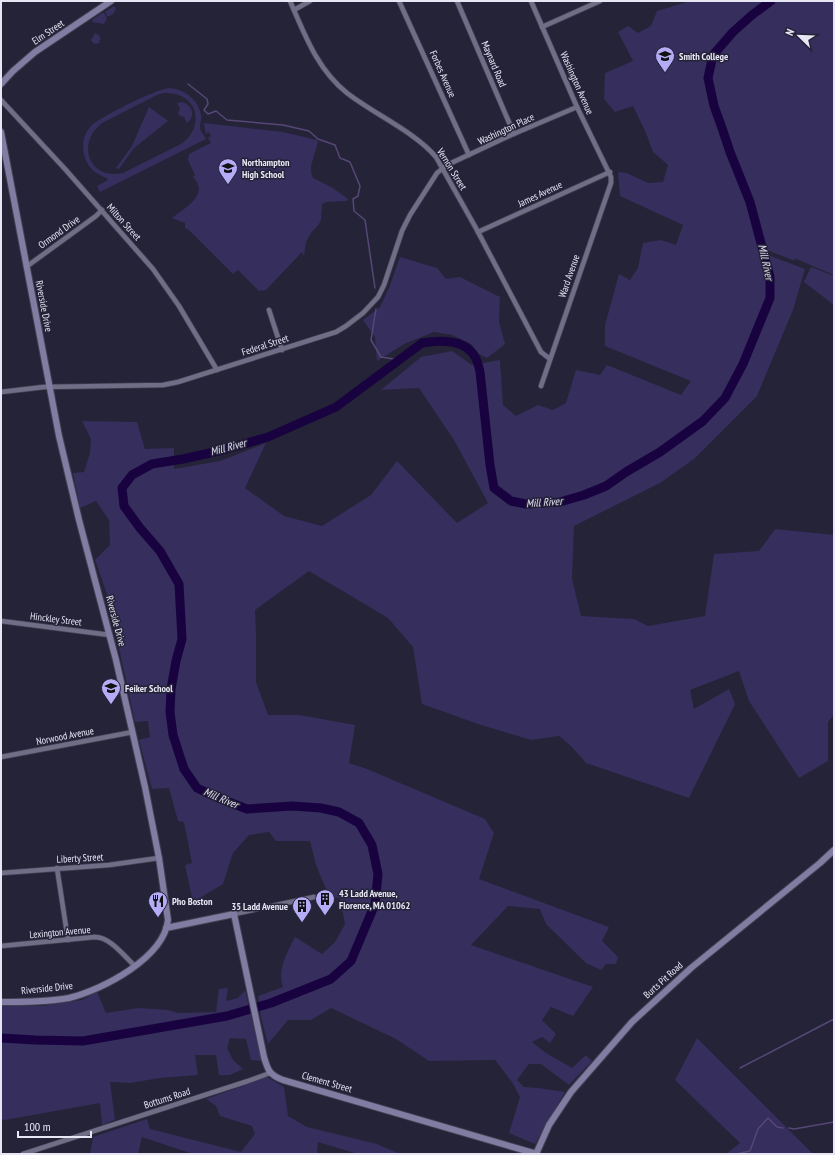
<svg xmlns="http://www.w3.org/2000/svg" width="835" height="1155" font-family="'PT Sans Narrow',sans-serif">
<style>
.green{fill:#362e5c;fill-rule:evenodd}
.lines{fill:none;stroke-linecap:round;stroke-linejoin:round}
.stream{stroke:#564776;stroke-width:1.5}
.river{stroke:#180340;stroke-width:9}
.street-casing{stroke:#434052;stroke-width:6}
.secondary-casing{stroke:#434052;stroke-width:8}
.street{stroke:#706e87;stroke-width:4.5}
.secondary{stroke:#807ca2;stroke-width:6}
.labels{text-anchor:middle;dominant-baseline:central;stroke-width:3;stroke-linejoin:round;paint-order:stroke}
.street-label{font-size:10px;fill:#e7e6f5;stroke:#252338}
.poi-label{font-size:10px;font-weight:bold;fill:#e7e6f5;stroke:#252338;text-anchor:start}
.water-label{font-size:11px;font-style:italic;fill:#e1dff3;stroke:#252338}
</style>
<rect width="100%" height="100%" fill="#252338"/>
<g class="green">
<path d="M690,1H834V275L794,258L795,261L762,248L763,253L805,269L793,310L757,396L694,459L660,483L574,526L572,579L581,616L634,619L648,626L705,616L714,554L759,551L775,529L834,535V715L828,722V761L799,778L749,701L739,671L690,690L694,709L729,689L735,704L689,798L586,763L571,746L559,736L531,740L478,724L422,704L413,647L388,618L309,571L255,610L256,634V682L268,715H299L355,725L349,763L367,769L485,819L494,833L479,879L609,927L602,941L618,957L616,964H606L601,970L586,963L546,924L540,909L508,906L471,945L593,987L573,1016L551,1007L542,1020L556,1034L550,1043L542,1037L532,1042L546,1053L572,1068L586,1055L592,1061L569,1085L541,1064H529L517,1080L524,1087L538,1088L565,1092L535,1144L509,1133L520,1097L512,1082L495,1060L429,1061L396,1039L331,1008L311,1020H288L268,1044L261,1017L258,996L283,987C277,970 287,952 295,937L322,954L335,942L345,924L340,898L326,897V889L316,865L310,841H276L269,832L249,835L233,853L223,884L193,902L185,865L192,863L184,822L178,821L169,788L152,789L139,740L150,737L148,721L135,722L108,597L95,560L110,545L109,520L96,501L80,508L73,473L84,472L90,453L91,439L82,421L137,422L145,449L174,448V469L220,461L266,443L245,488L284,516L322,526L371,495L397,461L457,523L488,503L454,440L419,388L381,390L421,357L452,351L472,365L500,360L503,405L516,416L538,405L553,410L566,403L576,370L600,375L607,365L681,395L691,381L605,346V325L619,274L630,280L638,268L643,243L661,240L676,245L683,225L620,196L618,172L627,173L648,183L663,182L668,165L653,152L646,133L633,106L615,112L604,99L605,73L633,61L618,32L628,26L638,33L651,26L657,11Z"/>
<polygon points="114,6 116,8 114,13 110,16 107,16 105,12"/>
<polygon points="102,13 104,13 107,18 104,24 92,22 93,19"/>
<polygon points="95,33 99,35 101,40 99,40 100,42 96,44 93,43 91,40"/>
<path d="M169,88C184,89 198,99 201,115C202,119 200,123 200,127C200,131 204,135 206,139L100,192L97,186L108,180L107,178C96,174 89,169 85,158C81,147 83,134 91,126C100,117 156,89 169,88ZM164,93C197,91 207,126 181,144L123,173C90,181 75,144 102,123L157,95Z"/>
<path d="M182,102C193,105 196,116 187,123L184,117L180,116L178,113L180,109L177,103Z"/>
<polygon points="149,107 168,121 134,148 119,169 116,168 132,146"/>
<path d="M204,123L283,132L317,140L318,142L311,166V172L313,178L333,188L348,199V200L346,201L326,202L322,204L321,220L319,224L311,233L306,242L304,256L302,252L266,290L259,291L238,270L233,274L190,231L185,228V223L172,218C185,208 210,195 193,177L195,175L188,160L189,154L211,143L208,138L211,136L209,132L206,134L205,131Z"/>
<polygon points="400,257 437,268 446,279 460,277 500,297 499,322 505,344 487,358 479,354 471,344 463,340 452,335 434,332 404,344 377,361 375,337 363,320 380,307 389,288"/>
<polygon points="811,267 834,276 834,305 804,282"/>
<polygon points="228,988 226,1001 238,998 245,990 262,1061 251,1060 246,1039 230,1038 227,1048 233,1060 243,1069 230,1075 219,1075 216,1055 195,1055 198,1075 160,1078 130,1083 110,1082 115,1120 102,1125 100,1103 5,1120 1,1119 1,1006 42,1006 82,1000 97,992 106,1013 138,1008 168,1010 178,1013 216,1012 219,989"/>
<polygon points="697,1038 813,1154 726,1154 740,1143 675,1080"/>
<polygon points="267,1077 284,1087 288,1116 307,1127 377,1144 400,1154 358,1154 318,1142 317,1154 193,1154 142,1137 138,1154 90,1154 93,1137 147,1119 150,1129 241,1152 255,1134 252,1126 220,1116 216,1106 206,1099"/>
</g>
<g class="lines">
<g class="stream">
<polyline points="188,84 207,99 208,104 204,110 208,114 216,111 227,120 283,125 309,131 318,139 335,145 340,158 350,162 360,186 358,196 353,199 354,211 365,220 375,288"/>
<polyline points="376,309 371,340 381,357 400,360"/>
<polyline points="740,1068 834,1019"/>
<polyline points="789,1128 794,1129 834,1122"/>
<polyline points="736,1154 750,1151 758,1129 768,1118 777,1127 783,1128"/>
</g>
<path class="river" d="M1,1038L35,1040L83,1041L227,1016L271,1003L331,979L351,961L375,904L378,874L372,845L359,823L339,812L321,808L292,806L247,809L216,797L197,788L184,769L173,735L170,712L171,689L176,661L182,639L179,584L160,551L140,528L124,506L122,488L132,475L152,464L183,459L223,450L268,437L336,407L422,343C440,340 465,339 475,357C478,362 479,368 480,372L490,465L494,488L511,501L526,504L560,502L584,495L606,486L626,472L660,452L703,421L725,398L743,364L770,298V277L750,202L730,152L722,128L714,106L708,78L713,55L733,32L752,15L771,1"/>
<defs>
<g id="street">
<path d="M290,1C305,35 317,69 347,93C374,114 415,132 436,157L477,230L541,352L550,359"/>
<polyline points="399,1 469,155"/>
<polyline points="457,1 514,134"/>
<polyline points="531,1 577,107 611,177 611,183 541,386"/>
<polyline points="294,10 310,1"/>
<polyline points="542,27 600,1"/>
<polyline points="1,100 65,169 153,269 179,306 217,370"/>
<polyline points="478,232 610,172"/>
<polyline points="26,267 96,216 102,210"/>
<polyline points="269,310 282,350"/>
<polyline points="1,392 44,387 163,385 178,382 336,332 346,326 363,313 378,297 384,285 402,231 410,215 437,173 447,165 511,135 577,107"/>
<polyline points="1,621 110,635"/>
<polyline points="1,757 133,732"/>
<polyline points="57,868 68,940"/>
<polyline points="1,873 109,865 159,858"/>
<polyline points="234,914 314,897"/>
<path d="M1,946L95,937C110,937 124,956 135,966"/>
<polyline points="23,1154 248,1081 270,1073"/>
</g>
<g id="secondary">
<polyline points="1,84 13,71 35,52 111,1"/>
<path d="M1,132L59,436L79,520L116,660L145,787L159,858L168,920C164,958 102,990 69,998C46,1002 24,1002 1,1002"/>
<path d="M166,928L234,914L264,1057C268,1070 269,1075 283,1080L537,1154"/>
<polyline points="536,1154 549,1125 571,1092 632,1022 691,968 820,863 834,850"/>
</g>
</defs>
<use href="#street" class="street-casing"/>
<use href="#secondary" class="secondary-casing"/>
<use href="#street" class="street"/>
<use href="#secondary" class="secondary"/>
</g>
<defs>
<symbol id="university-pin" viewBox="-11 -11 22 30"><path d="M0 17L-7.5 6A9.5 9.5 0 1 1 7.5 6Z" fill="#b5acf8" stroke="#252338"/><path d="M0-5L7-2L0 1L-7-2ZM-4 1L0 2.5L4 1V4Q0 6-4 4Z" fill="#111"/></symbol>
<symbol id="school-pin" viewBox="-11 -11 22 30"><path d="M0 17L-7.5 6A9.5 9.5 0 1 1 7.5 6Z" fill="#b5acf8" stroke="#252338"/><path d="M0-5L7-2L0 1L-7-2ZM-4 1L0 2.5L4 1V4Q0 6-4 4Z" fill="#111"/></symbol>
<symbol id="building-pin" viewBox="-11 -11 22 30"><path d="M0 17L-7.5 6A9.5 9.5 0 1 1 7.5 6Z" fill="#b5acf8" stroke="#252338"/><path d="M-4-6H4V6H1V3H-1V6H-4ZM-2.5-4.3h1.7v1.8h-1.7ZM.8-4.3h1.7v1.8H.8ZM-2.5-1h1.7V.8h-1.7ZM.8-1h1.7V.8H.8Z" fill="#111"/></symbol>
<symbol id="restaurant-pin" viewBox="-11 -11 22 30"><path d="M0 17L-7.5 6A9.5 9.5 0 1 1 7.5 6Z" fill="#b5acf8" stroke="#252338"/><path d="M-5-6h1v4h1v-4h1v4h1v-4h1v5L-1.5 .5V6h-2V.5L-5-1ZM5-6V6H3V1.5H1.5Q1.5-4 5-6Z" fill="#111"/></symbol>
</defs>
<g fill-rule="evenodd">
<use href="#university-pin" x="654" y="45" width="22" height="30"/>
<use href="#school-pin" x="217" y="157" width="22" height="30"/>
<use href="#school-pin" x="100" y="677" width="22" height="30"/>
<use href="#building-pin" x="314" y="888" width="22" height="30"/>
<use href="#restaurant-pin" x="147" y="890" width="22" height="30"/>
<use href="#building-pin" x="291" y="895" width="22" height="30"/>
</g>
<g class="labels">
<g class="street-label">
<text transform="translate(48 32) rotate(-34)">Elm Street</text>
<text transform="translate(494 64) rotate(67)">Maynard Road</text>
<text transform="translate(443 74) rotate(66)">Forbes Avenue</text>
<text transform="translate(577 83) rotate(66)">Washington Avenue</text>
<text transform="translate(506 129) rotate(-25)">Washington Place</text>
<text transform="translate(452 169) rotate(58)">Vernon Street</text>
<text transform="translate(540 194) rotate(-25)">James Avenue</text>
<text transform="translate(124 222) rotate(48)">Milton Street</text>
<text transform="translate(59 232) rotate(-36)">Ormond Drive</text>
<text transform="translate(569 276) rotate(-71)">Ward Avenue</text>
<text transform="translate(44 306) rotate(79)">Riverside Drive</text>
<text transform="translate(265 345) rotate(-18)">Federal Street</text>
<text transform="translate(56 619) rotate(7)">Hinckley Street</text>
<text transform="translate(116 621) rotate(75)">Riverside Drive</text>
<text transform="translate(65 736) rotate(-11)">Norwood Avenue</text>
<text transform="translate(80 858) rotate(-3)">Liberty Street</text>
<text transform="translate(60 932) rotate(-5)">Lexington Avenue</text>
<text transform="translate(663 980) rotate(-42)">Burts Pit Road</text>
<text transform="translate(47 988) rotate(-6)">Riverside Drive</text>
<text transform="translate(327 1082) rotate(16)">Clement Street</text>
<text transform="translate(167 1098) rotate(-18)">Bottums Road</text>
</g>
<g class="poi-label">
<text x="679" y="56">Smith College</text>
<text x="242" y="162">Northampton<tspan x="242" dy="12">High School</tspan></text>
<text x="125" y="688">Feiker School</text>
<text x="339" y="893">43 Ladd Avenue,<tspan x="339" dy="12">Florence, MA 01062</tspan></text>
<text x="172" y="901">Pho Boston</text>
<text x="288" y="906" text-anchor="end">35 Ladd Avenue</text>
</g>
<g class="water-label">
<text transform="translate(766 262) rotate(78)">Mill River</text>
<text transform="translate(228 447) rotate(-15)">Mill River</text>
<text transform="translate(544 502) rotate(-4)">Mill River</text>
<text transform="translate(221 798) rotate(23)">Mill River</text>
</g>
</g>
<rect width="835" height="1155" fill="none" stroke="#e7e6f5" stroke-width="4"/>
<g transform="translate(799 36) rotate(293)" stroke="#252338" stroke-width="3" paint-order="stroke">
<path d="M0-3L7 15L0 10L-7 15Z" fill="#e7e6f5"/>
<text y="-6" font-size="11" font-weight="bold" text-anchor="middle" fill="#e7e6f5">N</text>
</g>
<path d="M18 1131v6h73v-6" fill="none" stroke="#e7e6f5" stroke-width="2"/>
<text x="24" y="1131" font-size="12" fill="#e7e6f5" stroke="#252338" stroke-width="3" paint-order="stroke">100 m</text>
</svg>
